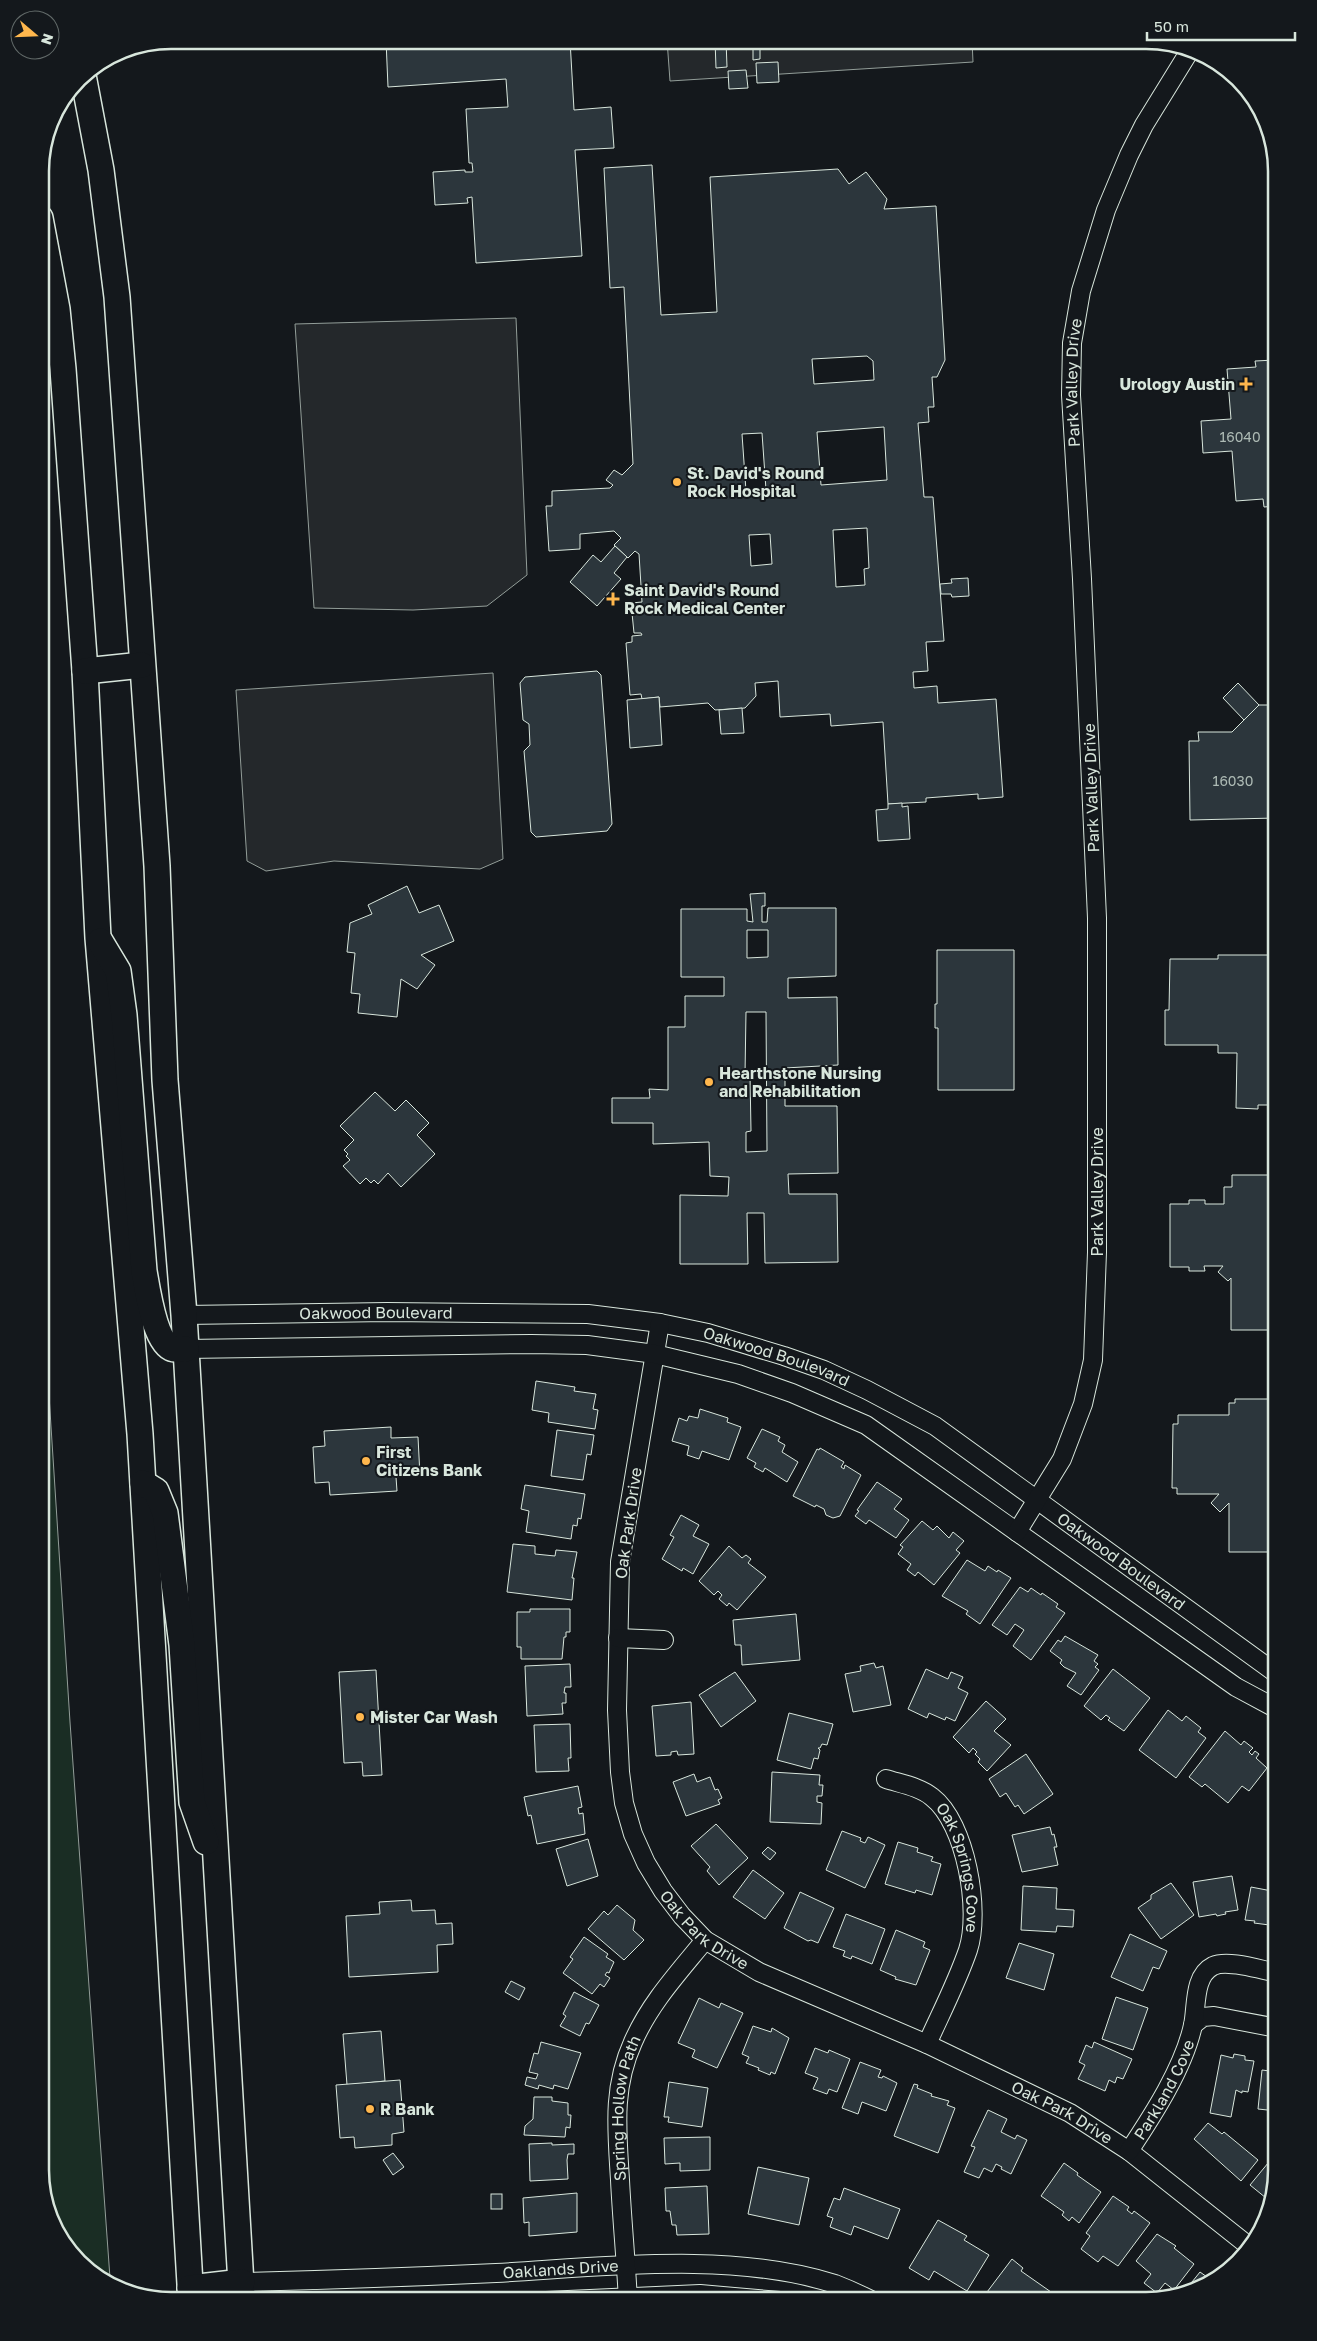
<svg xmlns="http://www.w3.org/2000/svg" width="1317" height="2341" font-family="'Golos Text',sans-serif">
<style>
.green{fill:#1a2d24;stroke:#939e99}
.parking{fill:#24282b;stroke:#939e99}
.building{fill:#2c363c;stroke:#d8e6dc;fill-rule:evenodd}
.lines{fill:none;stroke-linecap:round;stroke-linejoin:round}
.minor-casing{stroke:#d8e6dc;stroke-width:20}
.secondary-casing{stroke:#d8e6dc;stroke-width:28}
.minor{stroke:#14181c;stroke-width:18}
.secondary{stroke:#14181c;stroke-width:25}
.poi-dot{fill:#ffb74d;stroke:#14181c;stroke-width:2}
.labels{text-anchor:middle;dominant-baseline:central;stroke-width:4;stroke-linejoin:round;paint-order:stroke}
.number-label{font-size:14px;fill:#adbab4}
.street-label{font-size:16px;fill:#d8e6dc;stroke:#14181c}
.poi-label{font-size:16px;font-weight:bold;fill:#d8e6dc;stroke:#14181c;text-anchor:start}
.rim{fill:none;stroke:#d8e6dc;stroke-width:2.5}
</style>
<rect width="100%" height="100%" fill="#14181c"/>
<g class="green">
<polygon points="40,752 48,784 40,807"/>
<polygon points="40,1255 70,1722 110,2278 90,2270 53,2228 40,2170"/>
</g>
<g class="parking">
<polygon points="667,40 972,40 973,62 670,81"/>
<polygon points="516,318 527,575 487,606 413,610 314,608 295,324"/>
<polygon points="493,673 503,859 480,869 334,861 266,871 247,861 236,690"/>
</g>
<g class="building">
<polygon points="386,40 570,40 574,110 611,107 614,148 575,150 582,256 476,263 472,197 467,198 468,203 435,205 433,172 465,170 465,172 473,172 472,163 469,163 466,109 508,107 506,79 388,87"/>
<polygon points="715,40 726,40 727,67 716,68"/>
<polygon points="753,44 760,44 760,59 753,60"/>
<polygon points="778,62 779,82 757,83 756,63"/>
<polygon points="746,70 748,88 729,89 728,71"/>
<path d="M652,165L661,315L717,312L710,177L838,169L849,184L866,172L887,199L884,209L936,206L945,360L937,377H932L934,407H928L929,422L918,423L924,497H933L944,641L926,642L928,671L913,672L914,688L937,686L938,703L996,699L1003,797L978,799V794L926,798V802L888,804L883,722L831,726L830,714L780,717L778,681L755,683L756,696L745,708L715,710L708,703L660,707L659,697L642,699L641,694L630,695L626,643L632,642V636L642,635L641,633H634L631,603L642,602L639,554L635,551L628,558L614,545L621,538L614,531L580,534V549L549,551L546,506H552V491L610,488L613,485L606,480L614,470L622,475L633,464L624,287L610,288L604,168ZM867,356L873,361L874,380L814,384L812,359ZM884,427L887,480L821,485L817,432ZM762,433L766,490L746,491L742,434ZM867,528L869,568L864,569L865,585L836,587L833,530ZM770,534L772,564L751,566L749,535Z"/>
<polygon points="1275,360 1277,506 1264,507 1263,499 1236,501 1232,451 1203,453 1201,421 1231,419 1227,369 1256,367 1255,361"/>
<polygon points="615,546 627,557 614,573 621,579 597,606 570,582 593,555 601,562"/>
<polygon points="968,578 969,596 952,597 951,594 941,594 940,584 952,583 951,579"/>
<polygon points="597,671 601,675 612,824 607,831 536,837 531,832 524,751 530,745 529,724 523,720 520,683 525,677"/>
<polygon points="1238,683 1259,705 1244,720 1223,698"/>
<polygon points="659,697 662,745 630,748 627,700"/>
<polygon points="1259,705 1277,705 1277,818 1190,820 1189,741 1199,741 1198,732 1232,732"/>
<polygon points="742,708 744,733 721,734 719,710"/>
<polygon points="902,803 902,807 908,806 910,839 878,841 876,810 888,809 888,804"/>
<polygon points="407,886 419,913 439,905 454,941 421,955 435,965 417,989 401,979 397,1017 358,1013 360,994 351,993 355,953 347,952 350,923 372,914 368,905"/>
<path d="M765,893V906H762V922H767L768,908H836V976L788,978V998L837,997L838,1065L785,1068V1106H837L838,1173L788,1174L789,1194H837L838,1262L765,1263L764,1213H747L748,1264H680V1195L728,1196L729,1177L710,1176L709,1142L653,1144V1123H612V1098H650L649,1089L668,1090V1027H685V996H724V977H681V909H747V921L753,922L750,894ZM747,930H768V957L747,958ZM746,1012H766L767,1151L746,1152V1132L751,1131L750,1075H745Z"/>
<polygon points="937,950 1014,950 1014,1090 938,1090 938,1028 935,1028 935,1004 937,1004"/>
<polygon points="1218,955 1277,955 1277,1105 1258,1105 1258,1109 1236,1108 1237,1053 1218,1053 1218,1045 1165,1045 1165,1010 1169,1010 1170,959 1218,959"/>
<polygon points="375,1092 395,1111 406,1100 429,1123 417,1135 435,1154 401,1187 388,1173 378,1184 374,1180 371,1183 366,1178 360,1184 343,1166 350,1160 346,1156 348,1154 344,1150 354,1140 340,1126"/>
<rect x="1274" y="1154" width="3" height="16"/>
<polygon points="1232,1175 1277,1175 1277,1330 1231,1330 1231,1278 1228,1281 1218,1272 1223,1266 1204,1266 1205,1271 1189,1271 1189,1267 1170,1267 1170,1204 1189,1204 1189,1200 1205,1200 1205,1204 1224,1204 1224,1187 1232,1187"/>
<polygon points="536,1381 575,1387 574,1391 596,1394 593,1409 598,1410 595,1429 548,1422 549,1413 532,1410"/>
<polygon points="1235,1399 1277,1399 1277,1552 1229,1552 1229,1503 1220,1512 1211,1503 1219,1494 1177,1494 1177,1488 1172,1488 1173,1424 1178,1424 1178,1415 1229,1415 1229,1403 1235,1403"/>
<polygon points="700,1409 728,1418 727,1422 741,1427 729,1460 702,1451 699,1459 687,1455 689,1446 672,1441 679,1418 687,1421 689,1416 698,1418"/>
<polygon points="391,1427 391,1438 418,1437 420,1476 396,1477 397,1491 330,1495 329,1482 315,1483 313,1447 325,1446 324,1431"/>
<polygon points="762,1429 780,1437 778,1441 785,1445 782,1452 798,1462 787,1482 765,1468 763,1472 754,1467 756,1463 747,1458"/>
<polygon points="557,1430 594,1435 591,1455 587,1454 583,1480 551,1476"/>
<polygon points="820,1448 844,1462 841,1467 844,1469 845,1465 861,1475 840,1516 833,1518 826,1515 824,1509 816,1505 815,1507 793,1496 817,1449 819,1450"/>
<polygon points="877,1482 902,1499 894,1509 909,1520 896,1538 869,1520 866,1524 855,1516 859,1511 857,1510"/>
<polygon points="525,1485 585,1494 581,1519 578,1518 577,1526 573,1525 571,1539 526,1532 529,1511 521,1509"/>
<polygon points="681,1515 699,1525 693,1536 709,1544 693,1574 683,1568 682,1571 662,1559 674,1537 670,1535"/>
<polygon points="922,1521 933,1530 937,1526 949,1538 953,1532 964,1541 956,1550 960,1553 934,1585 918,1572 915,1576 907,1570 911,1564 898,1554 903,1547 900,1545"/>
<polygon points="513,1544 535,1546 535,1554 555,1556 556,1550 577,1552 572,1578 574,1578 572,1600 507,1592"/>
<polygon points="729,1546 742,1558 746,1555 751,1559 748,1563 766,1577 737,1610 729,1603 727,1606 719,1599 722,1595 718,1591 714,1595 699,1581"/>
<polygon points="967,1560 985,1571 988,1566 997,1572 998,1570 1011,1578 980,1624 966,1614 968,1611 942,1596"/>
<polygon points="1020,1587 1028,1592 1031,1588 1041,1595 1042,1593 1058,1604 1056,1607 1065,1613 1031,1660 1013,1646 1024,1630 1015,1624 1007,1635 992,1625"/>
<polygon points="530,1609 570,1609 570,1632 566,1632 566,1637 564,1637 562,1659 521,1659 521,1647 517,1647 517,1612 530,1612"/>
<polygon points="796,1614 800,1660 742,1665 741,1645 735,1645 733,1620"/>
<polygon points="1065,1636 1098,1655 1094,1661 1098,1664 1095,1667 1099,1670 1081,1695 1067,1686 1076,1673 1064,1667 1060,1663 1062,1660 1050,1651 1058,1640 1061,1642"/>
<polygon points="874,1663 876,1668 883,1666 891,1705 853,1712 845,1674 861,1671 860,1666"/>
<polygon points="570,1664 571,1687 565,1687 564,1693 566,1693 566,1703 562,1703 563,1714 527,1716 525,1666"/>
<polygon points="926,1669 948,1679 951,1672 963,1677 958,1688 968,1693 955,1721 946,1717 945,1720 929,1713 927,1718 908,1709"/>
<polygon points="1113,1669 1150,1698 1124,1731 1108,1720 1110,1718 1106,1715 1101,1720 1084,1706"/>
<polygon points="376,1670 382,1775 363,1776 362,1762 344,1763 339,1672"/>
<polygon points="735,1672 756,1701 721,1727 699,1695"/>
<polygon points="986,1701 1006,1719 994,1731 1011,1745 987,1771 978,1762 980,1759 975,1754 977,1752 973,1748 969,1753 953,1737"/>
<polygon points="691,1702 694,1754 678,1755 677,1751 671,1752 671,1755 656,1756 652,1706"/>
<polygon points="1168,1710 1182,1721 1186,1716 1201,1728 1198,1732 1206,1738 1176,1778 1139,1750"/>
<polygon points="789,1713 833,1724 827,1745 822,1744 820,1748 818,1748 820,1750 818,1759 814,1758 811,1769 777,1760"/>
<polygon points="570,1724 571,1758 568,1758 569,1771 536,1772 534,1725"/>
<polygon points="1225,1731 1241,1745 1244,1741 1253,1748 1249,1752 1252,1755 1255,1751 1259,1754 1256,1758 1267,1768 1249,1791 1242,1786 1228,1803 1205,1784 1202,1787 1189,1777"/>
<polygon points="1026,1754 1053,1794 1024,1814 1018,1805 1015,1807 1006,1793 1000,1797 989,1779"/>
<polygon points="772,1772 820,1775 819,1785 823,1785 822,1796 817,1796 817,1802 822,1803 821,1824 770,1822"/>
<polygon points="694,1774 697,1782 710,1777 715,1790 718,1789 722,1798 718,1800 720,1804 686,1816 673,1782"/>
<polygon points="578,1786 582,1807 578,1808 579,1814 583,1813 585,1834 537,1844 531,1815 528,1816 524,1797"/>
<polygon points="716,1824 748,1858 719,1885 707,1871 710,1867 691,1846"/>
<polygon points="1050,1827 1052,1835 1054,1834 1057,1847 1054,1847 1058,1865 1022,1872 1012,1835"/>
<polygon points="842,1831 861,1838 860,1841 865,1843 868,1837 885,1845 865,1888 826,1870"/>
<polygon points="588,1839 598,1876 567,1886 556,1849"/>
<polygon points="898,1842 918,1848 917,1852 933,1857 931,1861 941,1864 932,1895 916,1890 915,1893 885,1884"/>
<polygon points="768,1847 776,1853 770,1860 762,1853"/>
<polygon points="753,1870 784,1893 765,1919 733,1897"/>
<polygon points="1232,1876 1238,1910 1225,1912 1226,1914 1221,1915 1217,1916 1216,1914 1199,1917 1193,1882"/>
<polygon points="1171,1883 1194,1915 1161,1939 1138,1908 1151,1899 1151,1895"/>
<polygon points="1023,1886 1057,1888 1056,1909 1074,1910 1073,1927 1057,1926 1056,1932 1021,1930"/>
<polygon points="1251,1887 1277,1892 1277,1926 1254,1923 1255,1921 1245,1920"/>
<polygon points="800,1892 834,1908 818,1943 811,1940 808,1941 784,1928"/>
<polygon points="411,1900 412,1911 435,1910 436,1924 452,1923 453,1944 437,1945 438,1972 349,1977 346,1916 380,1914 379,1902"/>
<polygon points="617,1905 635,1920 633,1930 644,1940 624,1960 588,1929 604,1911 608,1915"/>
<polygon points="846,1914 885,1929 872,1964 852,1956 851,1959 843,1956 845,1951 833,1947"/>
<polygon points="896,1930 925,1942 923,1947 930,1950 916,1985 895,1979 896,1977 880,1970"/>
<polygon points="1130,1934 1167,1951 1159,1969 1153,1967 1143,1991 1111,1977"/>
<polygon points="584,1937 608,1954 606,1957 614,1962 609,1973 607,1972 605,1975 610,1978 604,1987 600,1984 592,1994 563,1973 573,1959 570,1957"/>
<polygon points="1019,1943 1054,1954 1044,1990 1006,1978"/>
<polygon points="511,1981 525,1988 519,2000 505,1992"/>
<polygon points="574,1992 599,2005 589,2024 586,2023 580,2036 560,2026 566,2016 563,2014"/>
<polygon points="1116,1997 1148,2008 1133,2050 1102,2039"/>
<polygon points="699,1998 719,2008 721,2003 743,2013 717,2068 692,2057 695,2050 678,2043"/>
<polygon points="753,2026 771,2032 772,2028 789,2038 775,2074 771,2072 770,2075 758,2070 759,2068 746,2063 749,2057 742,2054"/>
<polygon points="381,2031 385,2081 347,2085 343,2034"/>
<polygon points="541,2042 581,2053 568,2089 554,2085 553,2089 539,2085 538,2089 525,2085 527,2077 536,2079 538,2074 529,2072 534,2053 538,2054"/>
<polygon points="1094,2042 1132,2059 1123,2079 1117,2077 1115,2083 1109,2080 1105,2091 1078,2079 1085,2065 1079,2062 1086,2045 1092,2048"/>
<polygon points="815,2048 828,2053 829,2050 850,2059 837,2092 829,2089 827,2094 813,2089 818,2078 805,2073"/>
<polygon points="1234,2054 1245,2056 1245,2060 1254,2061 1248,2092 1242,2091 1242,2093 1236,2090 1231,2117 1210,2113 1221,2055 1233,2058"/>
<polygon points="860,2062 881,2070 878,2077 882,2078 883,2076 897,2083 886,2111 862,2102 858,2114 842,2108"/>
<polygon points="1262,2070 1277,2072 1277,2111 1258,2109"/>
<polygon points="400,2080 404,2132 392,2134 392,2145 355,2148 354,2137 340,2138 336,2085"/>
<polygon points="669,2082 708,2088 702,2127 668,2122 669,2117 664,2117"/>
<polygon points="914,2084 918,2085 917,2088 932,2094 931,2096 949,2101 947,2105 955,2108 938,2153 894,2136"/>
<polygon points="534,2097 552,2097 552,2101 568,2103 568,2115 571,2115 570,2128 566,2127 565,2137 524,2135 525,2126 533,2119"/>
<polygon points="988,2110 1007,2119 1001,2132 1015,2139 1017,2135 1027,2140 1011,2174 1001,2169 1002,2167 996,2164 992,2172 984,2168 979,2178 964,2172 975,2147 971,2146"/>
<polygon points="1208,2123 1222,2134 1224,2132 1258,2160 1241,2181 1194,2139"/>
<polygon points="710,2137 710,2170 680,2171 680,2163 665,2164 664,2138"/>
<polygon points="552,2143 552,2145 574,2144 574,2154 568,2154 567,2160 568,2179 530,2181 529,2144"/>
<polygon points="393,2153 404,2167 393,2175 383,2160"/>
<polygon points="1273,2157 1277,2160 1277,2171 1269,2197 1268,2196 1266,2198 1250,2185"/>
<polygon points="1064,2163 1078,2173 1077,2175 1101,2192 1079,2223 1072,2217 1069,2221 1062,2215 1064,2212 1041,2196"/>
<polygon points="758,2167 809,2178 799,2225 748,2214"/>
<polygon points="707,2186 709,2234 677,2235 676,2225 672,2225 670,2211 666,2211 665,2188"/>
<polygon points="844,2188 900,2209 888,2239 854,2226 851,2235 830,2227 833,2218 827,2216 834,2198 840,2200"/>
<polygon points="577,2193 577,2232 529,2236 529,2222 524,2223 523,2198"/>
<rect x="491" y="2194" width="11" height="15"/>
<polygon points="1113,2196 1129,2207 1127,2210 1132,2214 1134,2211 1150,2223 1118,2266 1103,2256 1098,2262 1081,2249 1090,2236 1086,2233"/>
<polygon points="938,2220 967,2236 964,2240 989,2255 967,2291 934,2271 929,2280 909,2268"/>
<polygon points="1157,2234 1176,2246 1174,2248 1194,2264 1174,2290 1165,2283 1157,2293 1144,2283 1151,2274 1136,2261"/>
<polygon points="1012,2259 1023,2268 1021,2271 1051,2292 1044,2301 991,2301 984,2296"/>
<polygon points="1200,2272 1207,2277 1209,2275 1214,2279 1204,2288 1184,2292"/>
</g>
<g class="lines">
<defs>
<g id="minor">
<path id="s1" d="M184,1315L387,1312L588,1314L660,1323L708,1333L784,1356L824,1370L867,1390L935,1426L1277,1674"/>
<path id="s2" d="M660,1323L620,1562L617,1710L620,1772L624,1803L633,1834L646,1863L663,1891L682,1916L705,1940L759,1972L927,2044L1070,2113L1129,2151L1250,2247"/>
<polyline points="186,1349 531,1344 587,1345 655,1354 738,1374 792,1393 866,1425 1236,1687 1277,1709"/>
<path id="s3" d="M1017,1532L1062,1459L1083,1404L1093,1360L1097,1252V918L1082,579L1071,395L1072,343L1081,291L1106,210L1129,155L1144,125L1189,52"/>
<polyline points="618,1638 664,1640"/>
<path id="s4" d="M886,1779C902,1784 920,1787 932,1797C966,1823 981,1911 968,1950C957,1982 941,2013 927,2044"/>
<polyline points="1193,2025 1203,2017 1214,2016 1277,2028"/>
<path id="s5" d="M1129,2151C1153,2115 1184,2067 1193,2025C1197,2007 1193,1976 1213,1966C1228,1959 1261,1970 1277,1973"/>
<path id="s6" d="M242,2282C327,2280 411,2277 496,2273C603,2267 732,2251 835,2284C848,2289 861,2295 873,2301"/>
<polyline points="546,2301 700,2294 780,2301"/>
<path id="s7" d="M628,2301C626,2260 622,2220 620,2180C617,2130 612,2088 633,2042C650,2003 679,1972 705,1940"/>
</g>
<g id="secondary">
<polyline points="83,75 101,170 117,297 157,866 165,1080 184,1315 242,2301"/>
<polyline points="40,218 57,309 63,369 85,671 98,938 140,1434 191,2301"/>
<polyline points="85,671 142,665"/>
<path d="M100,941L118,971L124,1015L144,1271C147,1288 154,1339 171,1348C175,1350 182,1349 186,1349"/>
<polyline points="143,1483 156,1491 165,1513 182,1645 192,1802 206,1842"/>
<polyline points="190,2288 242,2282"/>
</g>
</defs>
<use href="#minor" class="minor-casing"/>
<use href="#secondary" class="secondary-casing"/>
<use href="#minor" class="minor"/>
<use href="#secondary" class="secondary"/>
</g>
<g class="poi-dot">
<path d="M1243.5 376.5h5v5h5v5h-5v5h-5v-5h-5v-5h5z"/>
<circle cx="677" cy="482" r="5"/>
<path d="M610.5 591.5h5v5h5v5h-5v5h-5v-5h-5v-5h5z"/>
<circle cx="709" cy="1082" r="5"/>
<circle cx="366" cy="1461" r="5"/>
<circle cx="360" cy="1717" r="5"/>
<circle cx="370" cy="2109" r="5"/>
</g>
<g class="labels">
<g class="number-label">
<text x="1240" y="436">16040</text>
<text x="1233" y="780">16030</text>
</g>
<g class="street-label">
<text stroke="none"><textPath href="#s3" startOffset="1168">Park Valley Drive</textPath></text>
<text transform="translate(1091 788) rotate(-92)">Park Valley Drive</text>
<text stroke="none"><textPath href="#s3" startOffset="358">Park Valley Drive</textPath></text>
<text stroke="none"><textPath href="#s1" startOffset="192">Oakwood Boulevard</textPath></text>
<text stroke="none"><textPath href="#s1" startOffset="598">Oakwood Boulevard</textPath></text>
<text transform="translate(628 1523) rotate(-82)">Oak Park Drive</text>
<text stroke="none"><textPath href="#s1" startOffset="1002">Oakwood Boulevard</textPath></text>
<text stroke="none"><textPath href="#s4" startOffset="128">Oak Springs Cove</textPath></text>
<text stroke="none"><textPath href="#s2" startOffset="638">Oak Park Drive</textPath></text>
<text stroke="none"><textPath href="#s5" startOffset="71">Parkland Cove</textPath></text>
<text stroke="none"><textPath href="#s7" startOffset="194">Spring Hollow Path</textPath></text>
<text stroke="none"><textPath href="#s2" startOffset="1042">Oak Park Drive</textPath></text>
<text stroke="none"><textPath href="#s6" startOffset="319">Oaklands Drive</textPath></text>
</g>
<g class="poi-label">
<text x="1235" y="384" text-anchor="end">Urology Austin</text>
<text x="687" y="473">St. David's Round<tspan x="687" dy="18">Rock Hospital</tspan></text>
<text x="624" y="590">Saint David's Round<tspan x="624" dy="18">Rock Medical Center</tspan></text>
<text x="719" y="1073">Hearthstone Nursing<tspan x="719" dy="18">and Rehabilitation</tspan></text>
<text x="376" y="1452">First<tspan x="376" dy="18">Citizens Bank</tspan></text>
<text x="370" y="1717">Mister Car Wash</text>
<text x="380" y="2109">R Bank</text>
</g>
</g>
<path d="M0 0H1317V2341H0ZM171 49H1146A122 122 0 0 1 1268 171V2170A122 122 0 0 1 1146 2292H171A122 122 0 0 1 49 2170V171A122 122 0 0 1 171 49Z" fill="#14181c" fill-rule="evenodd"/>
<path class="rim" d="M171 49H1146A122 122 0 0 1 1268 171V2170A122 122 0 0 1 1146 2292H171A122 122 0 0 1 49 2170V171A122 122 0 0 1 171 49Z"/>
<g transform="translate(35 35) rotate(109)"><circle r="24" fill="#14181c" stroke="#626a69"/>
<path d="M0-4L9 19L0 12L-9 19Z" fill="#ffb74d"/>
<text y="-8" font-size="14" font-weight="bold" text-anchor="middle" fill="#d8e6dc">N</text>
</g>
<path d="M1147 32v8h148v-8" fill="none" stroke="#d8e6dc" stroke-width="2.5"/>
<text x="1154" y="32" font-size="15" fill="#d8e6dc" stroke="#14181c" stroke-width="4" paint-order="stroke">50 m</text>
</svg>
